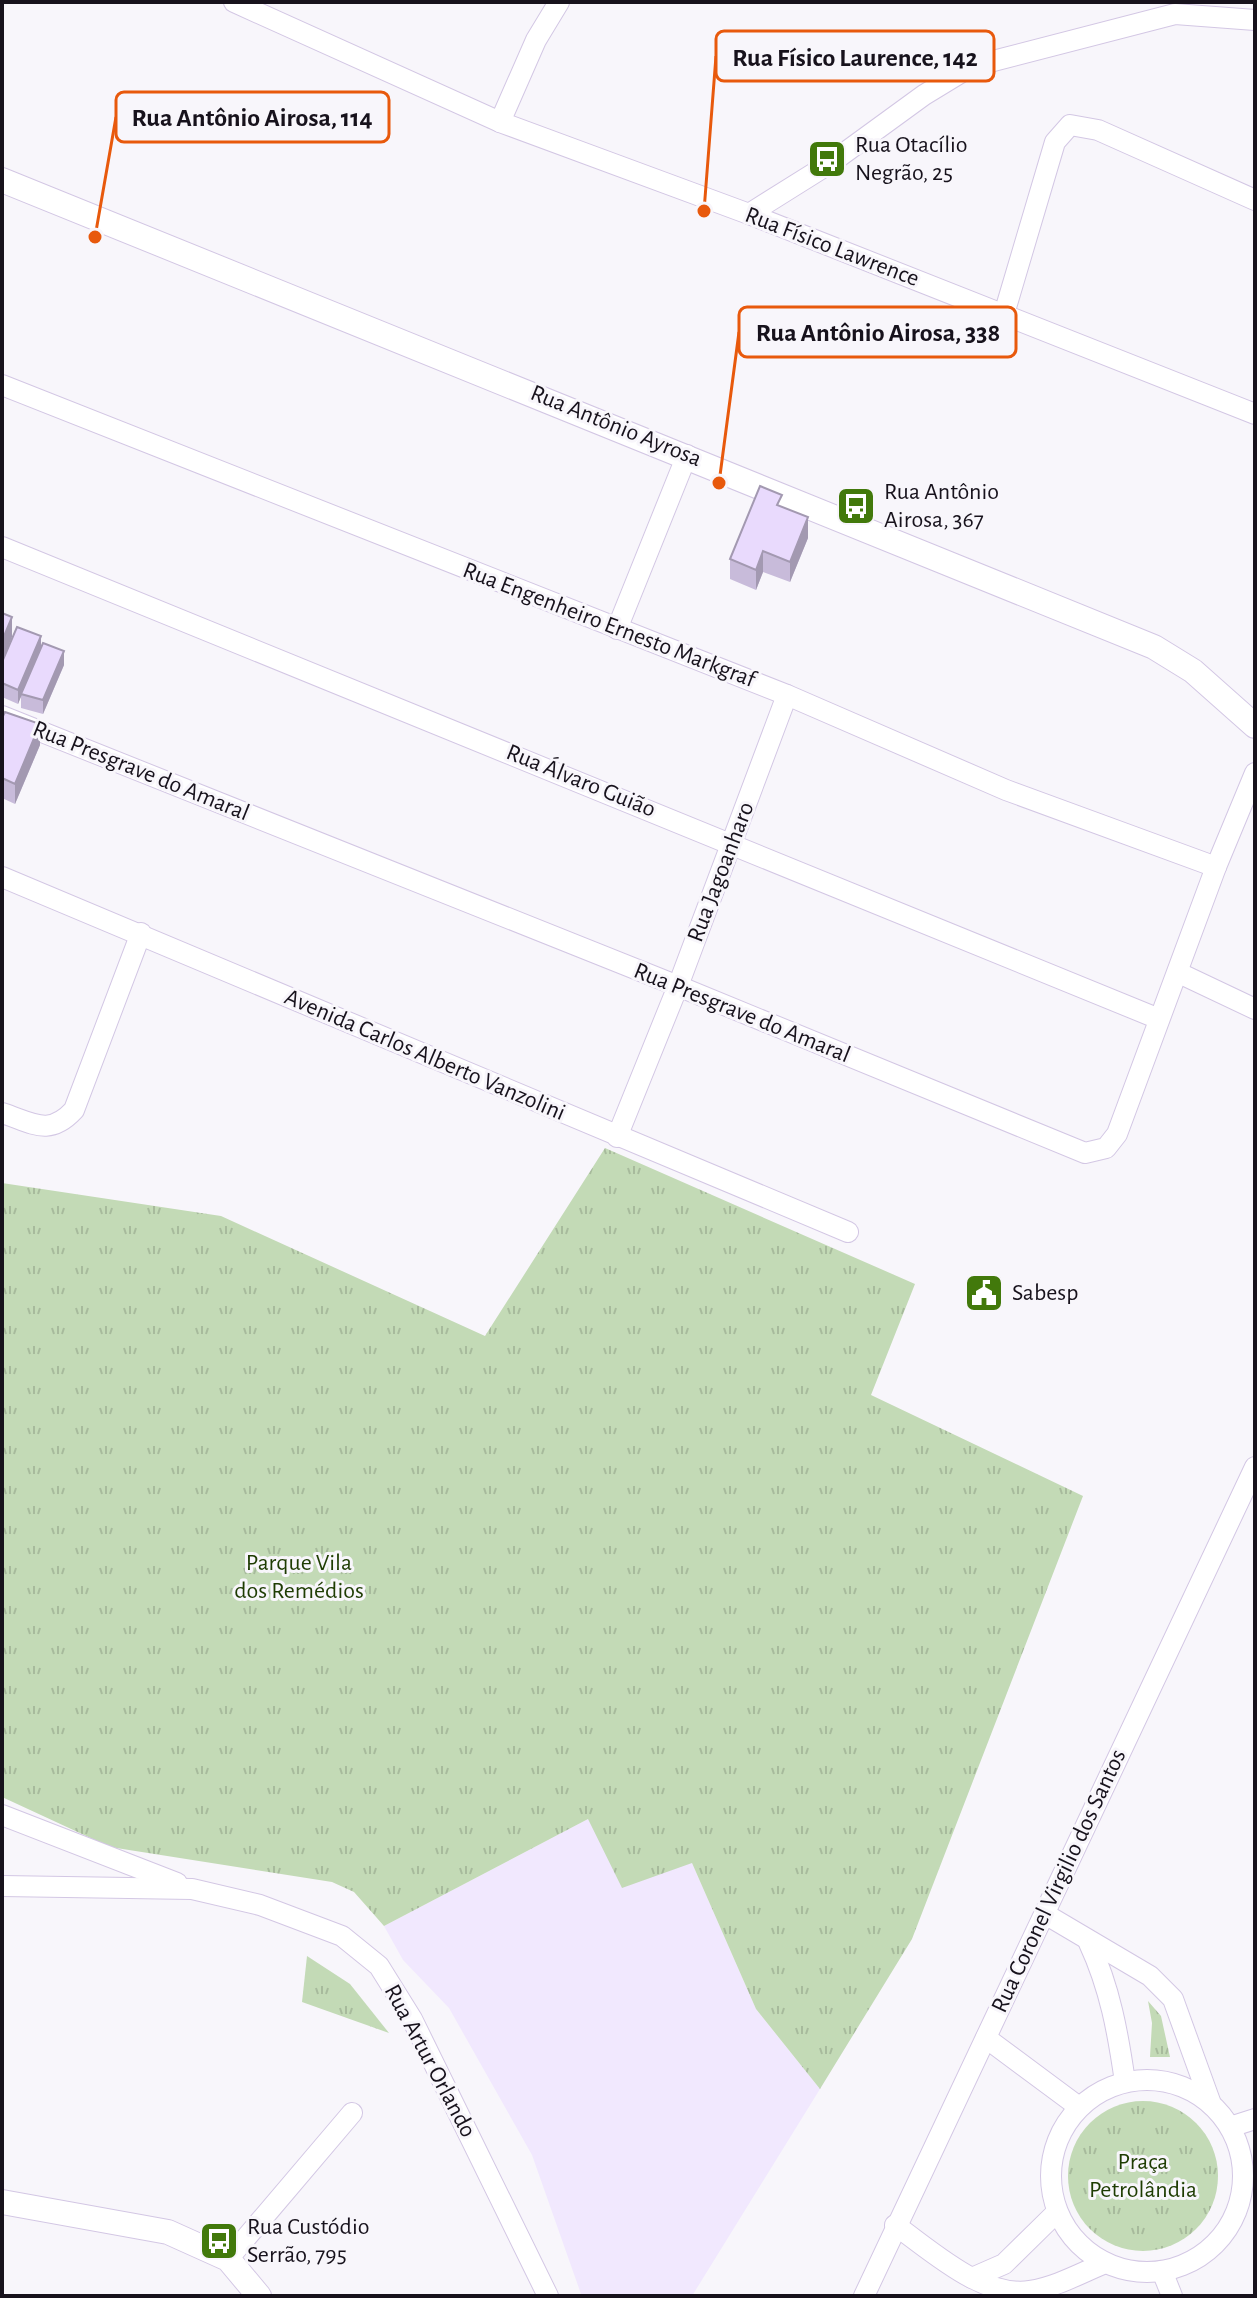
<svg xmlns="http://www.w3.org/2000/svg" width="1257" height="2298" font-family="'Alegreya Sans',sans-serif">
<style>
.built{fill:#f1e8fe}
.park{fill:url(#park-tufts)}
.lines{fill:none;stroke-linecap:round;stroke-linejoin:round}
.minor-casing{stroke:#d3c7e4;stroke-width:22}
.tertiary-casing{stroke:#d3c7e4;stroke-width:26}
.minor{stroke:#fff;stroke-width:20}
.tertiary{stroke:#fff;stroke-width:24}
.wall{fill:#c8bbda}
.shaded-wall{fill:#a399b1}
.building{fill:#e9dafd;stroke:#a399b1;stroke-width:2}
.labels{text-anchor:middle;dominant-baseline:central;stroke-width:6;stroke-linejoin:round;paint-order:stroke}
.poi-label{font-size:24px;fill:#17121c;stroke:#f8f6fb;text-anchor:start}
.street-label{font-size:24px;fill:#17121c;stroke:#f8f6fb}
.park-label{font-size:24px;fill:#1e3c02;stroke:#f8f6fb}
.leader{fill:none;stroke:#e8590c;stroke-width:3}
.callout-dot{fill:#e8590c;stroke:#f8f6fb;stroke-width:3}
.callout{fill:#f8f6fb;stroke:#e8590c;stroke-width:3}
.callout-label{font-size:26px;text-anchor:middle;font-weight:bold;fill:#17121c}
</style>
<defs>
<pattern id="park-tufts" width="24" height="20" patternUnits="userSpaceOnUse" patternTransform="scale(2)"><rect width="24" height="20" fill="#c3dab6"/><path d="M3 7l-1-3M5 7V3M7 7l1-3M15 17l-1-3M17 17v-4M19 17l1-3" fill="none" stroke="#a7ba9c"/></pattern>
</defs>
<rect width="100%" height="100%" fill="#f8f6fb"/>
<polygon class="built" points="588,1819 692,1863 756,2009 820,2089 692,2296 581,2294 532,2155 449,2008 403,1960 384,1926"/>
<g class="park">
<polygon points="605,1148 915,1284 871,1395 1083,1496 912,1939 820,2089 756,2009 692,1863 622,1888 588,1819 384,1926 354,1892 332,1882 110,1847 2,1797 2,1183 221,1216 485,1336"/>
<polygon points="307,1956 350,1984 389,2033 302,2002"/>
<polygon points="1148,2001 1161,2016 1170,2057 1150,2057 1152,2023"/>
<circle cx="1143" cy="2176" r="75"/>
</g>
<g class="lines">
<defs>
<g id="minor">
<polyline points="234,2 500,122 749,214 1255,414"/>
<polyline points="500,122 536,40 559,2"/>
<polyline points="749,214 832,162 924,95 970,67 1175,14 1255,20"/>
<polyline points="1004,314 1055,142 1070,125 1098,130 1255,200"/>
<polyline points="2,385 787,695 1006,790 1216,867"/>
<polyline points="2,547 1159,1019"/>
<polyline points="617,629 687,455"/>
<polyline points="2,716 678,986 1085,1153 1106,1148 1117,1134 1216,867 1255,773"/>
<polyline points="2,877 848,1232"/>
<polyline points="1179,973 1255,1009"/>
<path d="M2,1113C33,1123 49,1137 74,1110L141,933"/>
<polyline points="617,1137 678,986 787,695"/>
<polyline points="2,1815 177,1883"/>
<polyline points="2,1886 192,1889 260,1905 342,1936 379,1966 412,2019 548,2296"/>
<polyline points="1045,1914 1150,1976 1173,1999 1211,2104"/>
<path d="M1089,1943C1110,1988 1118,2033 1125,2082"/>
<polyline points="986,2038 1079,2107"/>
<circle cx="1147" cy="2176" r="96"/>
<polyline points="1230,2127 1255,2119"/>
<path d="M895,2225C932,2251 982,2298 1030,2291C1056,2287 1081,2273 1105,2263"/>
<polyline points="228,2259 352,2113"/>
<polyline points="1162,2271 1172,2296"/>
<polyline points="972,2278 1004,2264 1057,2212"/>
<polyline points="864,2296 1255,1467"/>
</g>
<g id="tertiary">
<polyline points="2,180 1154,647 1193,671 1255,726"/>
<polyline points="2,2202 168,2232 228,2259 259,2296"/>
</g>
</defs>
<use href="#minor" class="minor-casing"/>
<use href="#tertiary" class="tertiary-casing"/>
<use href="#minor" class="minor"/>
<use href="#tertiary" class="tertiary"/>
</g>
<g class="wall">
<polygon points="782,506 808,538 790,582 763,572 756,590 730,579 730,559"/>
<polygon points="41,648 64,665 43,714 21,708 21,696 18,704 2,697 2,662"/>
<polygon points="2,718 40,745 15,804 2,798"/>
</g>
<g class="shaded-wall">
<polygon points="808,517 808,538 790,582 790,562"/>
<polygon points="763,551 763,572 756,590 756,570"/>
<polygon points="12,617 12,637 2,662 2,641"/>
<polygon points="41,636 41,649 18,704 18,690"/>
<polygon points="64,651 64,665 43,714 43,700"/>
<polygon points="40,724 40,745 15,804 15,784"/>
</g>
<g class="building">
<polygon points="760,486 782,495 777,505 808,517 790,562 763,551 756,570 730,559"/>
<polygon points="2,613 12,617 2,641"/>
<polygon points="17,627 41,636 18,690 2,683 2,662"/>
<polygon points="43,643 64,651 43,700 21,694"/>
<polygon points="5,712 40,724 15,784 2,778 2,718"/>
</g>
<defs>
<symbol id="bus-square" viewBox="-11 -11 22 22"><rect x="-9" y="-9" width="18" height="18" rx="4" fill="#42790b" stroke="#f8f6fb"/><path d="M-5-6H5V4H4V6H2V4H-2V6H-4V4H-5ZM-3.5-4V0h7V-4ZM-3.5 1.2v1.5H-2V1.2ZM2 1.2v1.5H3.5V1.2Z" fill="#fff"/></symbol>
<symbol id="civic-square" viewBox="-11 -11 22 22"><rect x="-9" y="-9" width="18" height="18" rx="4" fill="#42790b" stroke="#f8f6fb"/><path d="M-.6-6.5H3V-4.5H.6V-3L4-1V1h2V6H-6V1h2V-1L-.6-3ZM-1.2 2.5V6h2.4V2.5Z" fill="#fff"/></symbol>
</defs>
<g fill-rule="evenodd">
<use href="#bus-square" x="805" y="137" width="44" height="44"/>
<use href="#bus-square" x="834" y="484" width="44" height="44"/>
<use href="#civic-square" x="962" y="1271" width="44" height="44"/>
<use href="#bus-square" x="197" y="2219" width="44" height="44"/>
</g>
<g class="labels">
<g class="poi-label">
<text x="855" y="145">Rua Otacílio<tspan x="855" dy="28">Negrão, 25</tspan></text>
<text x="884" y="492">Rua Antônio<tspan x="884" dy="28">Airosa, 367</tspan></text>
<text x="1012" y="1293">Sabesp</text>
<text x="247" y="2227">Rua Custódio<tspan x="247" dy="28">Serrão, 795</tspan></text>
</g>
<g class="street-label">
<text transform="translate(832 247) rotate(21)">Rua Físico Lawrence</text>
<text transform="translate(616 426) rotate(22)">Rua Antônio Ayrosa</text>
<text transform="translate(609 625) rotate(21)">Rua Engenheiro Ernesto Markgraf</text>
<text transform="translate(141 771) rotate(22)">Rua Presgrave do Amaral</text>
<text transform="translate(581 781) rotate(22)">Rua Álvaro Guião</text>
<text transform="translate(721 872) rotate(-69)">Rua Jagoanharo</text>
<text transform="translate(742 1013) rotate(22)">Rua Presgrave do Amaral</text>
<text transform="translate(425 1055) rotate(23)">Avenida Carlos Alberto Vanzolini</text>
<text transform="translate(1059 1881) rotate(-65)">Rua Coronel Virgilio dos Santos</text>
<text transform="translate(430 2061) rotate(62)">Rua Artur Orlando</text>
</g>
<g class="park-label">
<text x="299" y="1563">Parque Vila<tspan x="299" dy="28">dos Remédios</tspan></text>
<text x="1143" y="2162">Praça<tspan x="1143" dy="28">Petrolândia</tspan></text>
</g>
</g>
<path class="leader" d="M704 211L716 56M95 237L116 117M719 483L739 332"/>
<g class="callout-dot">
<circle cx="704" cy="211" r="8"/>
<circle cx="95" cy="237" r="8"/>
<circle cx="719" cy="483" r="8"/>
</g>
<g class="callout">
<rect x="716" y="31" width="278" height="50" rx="8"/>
<rect x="116" y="92" width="273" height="50" rx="8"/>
<rect x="739" y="307" width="277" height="50" rx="8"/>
</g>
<g class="callout-label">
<text x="855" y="66">Rua Físico Laurence, 142</text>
<text x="252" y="126">Rua Antônio Airosa, 114</text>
<text x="878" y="341">Rua Antônio Airosa, 338</text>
</g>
<rect width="1257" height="2298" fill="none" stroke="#17121c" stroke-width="8"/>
</svg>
